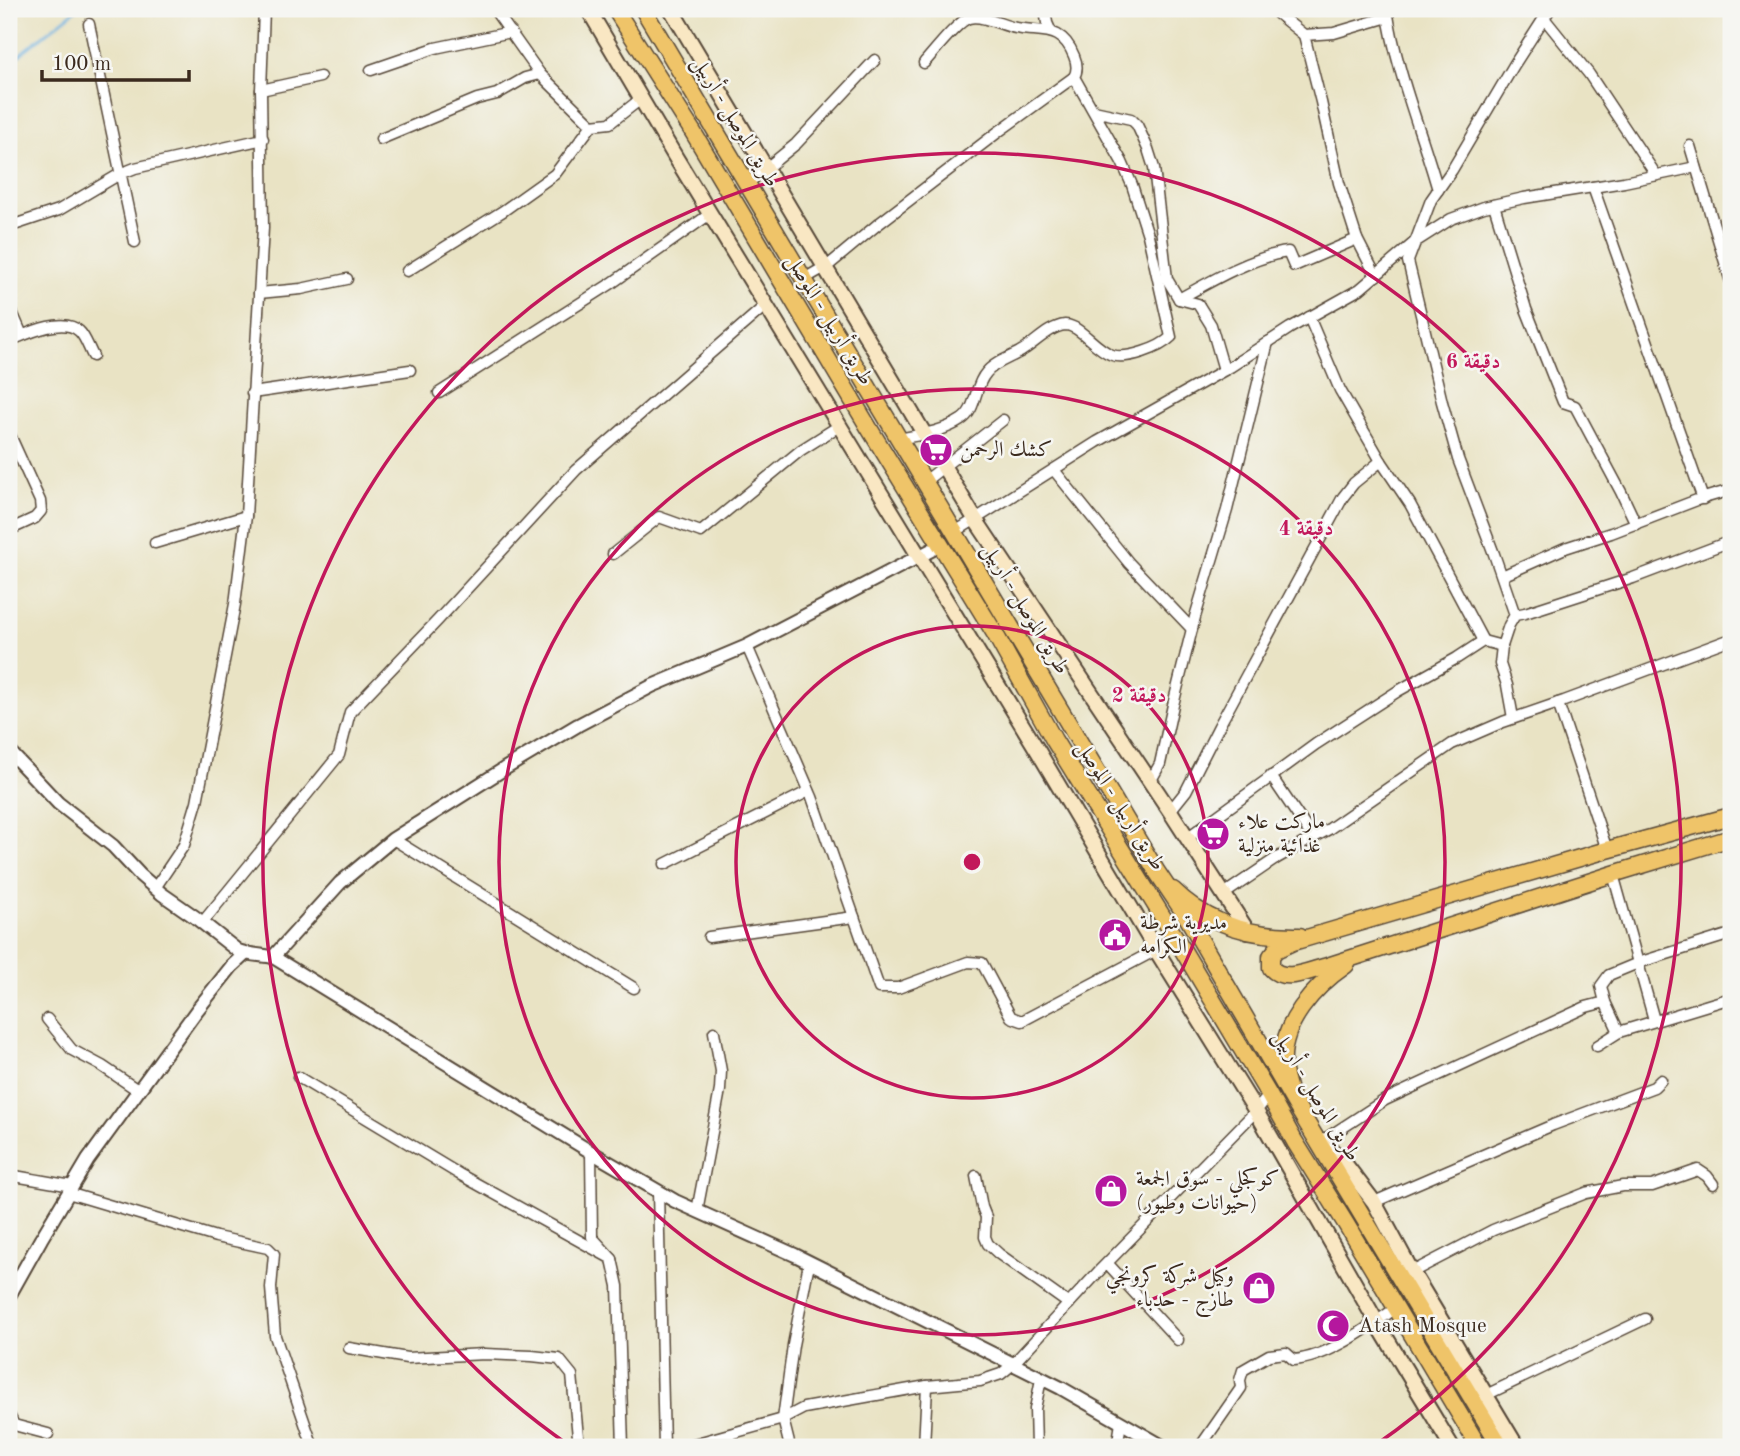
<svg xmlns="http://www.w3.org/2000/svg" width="1740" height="1456" font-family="'Old Standard TT',Amiri,serif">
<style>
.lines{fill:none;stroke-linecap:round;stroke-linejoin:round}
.stream{stroke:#6db2e3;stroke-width:2.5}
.minor-casing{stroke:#554637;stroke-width:13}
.tertiary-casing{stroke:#554637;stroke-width:16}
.secondary-casing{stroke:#554637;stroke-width:18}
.primary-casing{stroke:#554637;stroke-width:19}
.trunk-casing{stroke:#554637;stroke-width:19}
.minor{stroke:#fff;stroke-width:10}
.tertiary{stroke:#fff;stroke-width:12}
.secondary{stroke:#f9e7c3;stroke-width:14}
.primary{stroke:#efc469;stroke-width:16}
.trunk{stroke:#efc469;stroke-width:16}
.ring{fill:none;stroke:#c2185b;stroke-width:3.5}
.labels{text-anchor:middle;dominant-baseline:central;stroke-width:5;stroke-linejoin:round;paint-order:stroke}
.street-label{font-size:21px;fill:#3b2a1e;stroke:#f6f6f2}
.poi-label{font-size:21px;fill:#3b2a1e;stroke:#f6f6f2;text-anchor:start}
.centre{fill:#c2185b;stroke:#f6f6f2;stroke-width:3.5}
.ring-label{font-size:21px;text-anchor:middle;font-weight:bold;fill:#c2185b;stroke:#f6f6f2;stroke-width:5;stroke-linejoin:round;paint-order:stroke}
</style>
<rect width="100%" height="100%" fill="#f6f6f2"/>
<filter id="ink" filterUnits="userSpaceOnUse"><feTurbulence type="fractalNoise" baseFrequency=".0143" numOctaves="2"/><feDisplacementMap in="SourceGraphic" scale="14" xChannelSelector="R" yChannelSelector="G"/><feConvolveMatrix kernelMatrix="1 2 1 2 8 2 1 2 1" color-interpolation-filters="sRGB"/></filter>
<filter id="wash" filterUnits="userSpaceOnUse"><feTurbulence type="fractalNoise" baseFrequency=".00686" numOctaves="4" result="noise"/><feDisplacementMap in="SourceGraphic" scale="28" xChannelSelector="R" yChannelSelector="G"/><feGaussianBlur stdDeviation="1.57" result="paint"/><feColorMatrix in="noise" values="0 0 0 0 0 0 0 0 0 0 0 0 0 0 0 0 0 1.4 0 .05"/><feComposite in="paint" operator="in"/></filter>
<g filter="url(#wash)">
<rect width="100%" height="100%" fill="#e9e3c4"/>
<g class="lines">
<polyline class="stream" points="9,65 25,50 77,9"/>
</g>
</g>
<g filter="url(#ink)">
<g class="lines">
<defs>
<g id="minor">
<polyline points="494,9 540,74 592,125"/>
<polyline points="1045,9 1047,23 1051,32"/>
<polyline points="1275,9 1278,14 1304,35"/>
<path d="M1387,9C1396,71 1421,130 1438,190"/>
<polyline points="1544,18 1589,74 1656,175"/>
<polyline points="89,24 135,242"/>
<polyline points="371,70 435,48 511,32"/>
<polyline points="261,90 320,77"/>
<polyline points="1094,111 1131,119 1137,125 1148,149 1154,168 1167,279 1179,299 1198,304 1211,325 1224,370"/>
<polyline points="381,139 477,99 497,94 525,78 540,74"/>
<polyline points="1690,146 1731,282"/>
<polyline points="747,184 796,144 875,60"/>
<polyline points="1593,187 1703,499"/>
<polyline points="1494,205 1526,309 1563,402 1575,406 1621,492 1636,524"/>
<polyline points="17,224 59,210 120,174 135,168 263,139"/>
<polyline points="1357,239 1339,183 1321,102 1304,35 1334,33 1388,17"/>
<polyline points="407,271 503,211 555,174 592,125 610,123 642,98"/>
<polyline points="804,279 830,264 877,225 998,132 1074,77"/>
<polyline points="259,293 301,289 347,279"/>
<path d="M1179,299C1209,282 1254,256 1288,252L1294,266L1357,239L1376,276"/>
<polyline points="9,305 22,335"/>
<polyline points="1309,317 1340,390 1381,461"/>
<path d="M9,341C26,334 63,316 79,331C85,336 89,349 93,356"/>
<polyline points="252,393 410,370"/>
<polyline points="439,393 612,283 710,214"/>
<polyline points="9,433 40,501 41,511 35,518 9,530"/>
<path d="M898,439C919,435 943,432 961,420C977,410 974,386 986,373C994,362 1011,358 1023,350C1036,342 1049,327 1065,325C1070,325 1070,326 1075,328C1087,335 1098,350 1112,355C1127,360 1160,348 1171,337L1148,235L1132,185L1122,162L1074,77C1078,70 1077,63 1074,56C1062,25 1043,33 1016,28C1003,26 982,14 969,18C958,21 933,53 924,63"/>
<polyline points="1054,470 1129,563 1192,629"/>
<polyline points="924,482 1003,420"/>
<polyline points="955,532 1097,442 1230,367 1290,328 1360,289 1415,242 1451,219 1484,207 1524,198 1624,182 1696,167"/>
<polyline points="155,543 246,516"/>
<polyline points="613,554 659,517 701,532 801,450 839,426"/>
<polyline points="1502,576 1565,548 1611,533 1697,500 1731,490"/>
<polyline points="1515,615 1494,554 1458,459 1442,402 1408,261 1431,200 1452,170 1514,65 1550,9"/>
<polyline points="747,646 812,797 879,988 898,988 968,962 982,963 1011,1017 1022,1021 1156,950 1175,937"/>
<polyline points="1558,703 1607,850"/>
<polyline points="1513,718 1507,685 1500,664 1502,646 1509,625 1515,615 1525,613 1633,578 1731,541"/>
<polyline points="1271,776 1313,838"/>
<polyline points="1150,782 1160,764 1173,705 1195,617 1227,510 1268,342"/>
<polyline points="1170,811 1186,791 1219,726 1343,497 1354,483 1381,461 1410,504 1483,641"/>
<polyline points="1187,838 1316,744 1398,691 1457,658 1483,641 1502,646"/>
<polyline points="393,839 634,988"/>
<polyline points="665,864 809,791"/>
<polyline points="1613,874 1654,1020"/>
<polyline points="155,888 184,845 197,802 235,604 246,516 263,228 261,90 264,9"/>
<polyline points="1224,894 1277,858 1329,829 1452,744 1503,722 1564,701 1731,639"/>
<polyline points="202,923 339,755 350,712 438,620 576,470 766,305"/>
<polyline points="709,937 854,917"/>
<polyline points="1605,1002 1619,1032"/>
<polyline points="47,1019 72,1050 102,1066 139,1091"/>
<polyline points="1597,1046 1619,1032 1731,998"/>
<polyline points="298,1077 459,1174 612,1259"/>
<polyline points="1322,1141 1385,1100 1586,1007 1605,1002 1601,986 1609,975 1638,963 1731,934"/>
<polyline points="591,1152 592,1237 612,1259 618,1286 623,1447"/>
<polyline points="9,1175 72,1186"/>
<polyline points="976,1176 982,1207 986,1217 985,1237 988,1244 999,1254 1069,1304"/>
<polyline points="658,1191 664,1447"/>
<polyline points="68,1193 216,1237 268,1248 274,1254 271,1288 275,1336 313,1447"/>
<polyline points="1374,1202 1553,1125 1654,1087 1661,1080"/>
<polyline points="697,1211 720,1090 721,1071 714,1032"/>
<polyline points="1108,1264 1178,1340"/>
<polyline points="1412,1272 1493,1230 1586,1193 1623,1186 1652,1186 1698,1170 1707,1176 1713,1184"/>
<polyline points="349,1348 407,1358 485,1354 532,1356 559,1359 572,1375 579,1447"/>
<polyline points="1486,1395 1645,1319"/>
<polyline points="9,1415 14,1425 48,1434"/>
<polyline points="140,1445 163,1447"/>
<polyline points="683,1447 783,1419 804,1408 927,1386 980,1381 1001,1374 1012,1365 1101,1269 1256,1111 1269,1095"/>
<polyline points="790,1447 783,1419 793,1345 809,1263"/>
<polyline points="924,1447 927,1386"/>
<polyline points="1036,1447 1035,1409 1041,1379"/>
<polyline points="1117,1447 1121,1423"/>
<path d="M1200,1447L1241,1388L1240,1380L1243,1370L1269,1355L1286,1353L1294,1360C1329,1357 1367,1328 1396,1308"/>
</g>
<g id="tertiary">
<path d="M9,751L58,803L113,846L140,875L162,894L195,917L238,951C249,955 262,955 273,957L591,1152L675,1201L795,1255L1061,1388L1164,1447"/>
<polyline points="273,957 340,883 393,839 504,769 578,725 652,686 747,646 941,545"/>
<polyline points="9,1296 41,1239 88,1160 197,1010 232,966 245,954"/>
</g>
<g id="secondary">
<polyline points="588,9 676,158 1038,751 1156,950 1256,1111 1376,1321 1452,1447"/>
<polyline points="671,9 975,519 1170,811 1248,932"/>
<polyline points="1322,1140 1345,1164 1374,1202 1412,1272 1517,1447"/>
</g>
<g id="primary">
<path d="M1731,816L1607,850L1293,942L1276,950L1271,956V968C1284,983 1308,971 1324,967L1613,874L1731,838"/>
<path d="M1173,890C1208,925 1252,937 1300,936"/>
<path d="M1288,1087C1286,1080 1284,1072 1283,1065C1280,1024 1314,987 1346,965"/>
</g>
<g id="trunk">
<polyline points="615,9 693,132 869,428 994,632 1054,740 1175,937 1269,1095 1295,1142 1346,1224 1479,1447"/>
<polyline points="643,9 1157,872 1187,917 1296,1105 1501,1447"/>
</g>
</defs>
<use href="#minor" class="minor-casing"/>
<use href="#tertiary" class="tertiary-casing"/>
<use href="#secondary" class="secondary-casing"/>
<use href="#primary" class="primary-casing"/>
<use href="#trunk" class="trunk-casing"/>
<use href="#minor" class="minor"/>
<use href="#tertiary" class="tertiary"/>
<use href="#secondary" class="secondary"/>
<use href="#primary" class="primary"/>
<use href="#trunk" class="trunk"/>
</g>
</g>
<g class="ring">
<circle cx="972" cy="862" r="236"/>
<circle cx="972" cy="862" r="473"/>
<path d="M570 1446A709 709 0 1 1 1374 1446"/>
</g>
<defs>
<symbol id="supermarket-disc" viewBox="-11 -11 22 22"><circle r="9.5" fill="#b5179e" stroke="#f6f6f2"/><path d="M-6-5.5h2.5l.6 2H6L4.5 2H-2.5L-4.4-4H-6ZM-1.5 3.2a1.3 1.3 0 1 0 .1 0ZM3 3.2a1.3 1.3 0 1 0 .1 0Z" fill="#fff"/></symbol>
<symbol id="civic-disc" viewBox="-11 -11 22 22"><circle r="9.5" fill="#b5179e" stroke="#f6f6f2"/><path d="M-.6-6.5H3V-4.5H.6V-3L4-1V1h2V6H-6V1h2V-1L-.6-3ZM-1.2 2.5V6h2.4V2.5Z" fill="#fff"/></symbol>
<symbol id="shop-disc" viewBox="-11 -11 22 22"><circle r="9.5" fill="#b5179e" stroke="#f6f6f2"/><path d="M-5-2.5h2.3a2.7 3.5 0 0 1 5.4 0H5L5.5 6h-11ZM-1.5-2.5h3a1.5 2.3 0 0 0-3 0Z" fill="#fff"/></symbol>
<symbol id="mosque-disc" viewBox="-11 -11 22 22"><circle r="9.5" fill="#b5179e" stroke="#f6f6f2"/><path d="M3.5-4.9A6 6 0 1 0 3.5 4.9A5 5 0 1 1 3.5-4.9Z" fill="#fff"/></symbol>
</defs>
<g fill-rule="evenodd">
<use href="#supermarket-disc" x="917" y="431" width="38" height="38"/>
<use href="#supermarket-disc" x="1194" y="815" width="38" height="38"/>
<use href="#civic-disc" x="1096" y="916" width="38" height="38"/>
<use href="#shop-disc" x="1092" y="1172" width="38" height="38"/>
<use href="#shop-disc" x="1240" y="1269" width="38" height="38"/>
<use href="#mosque-disc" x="1314" y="1307" width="38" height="38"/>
</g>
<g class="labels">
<g class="street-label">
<text transform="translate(735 122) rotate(59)">طريق الموصل - أربيل</text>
<text transform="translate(829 320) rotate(59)">طريق أربيل - الموصل</text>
<text transform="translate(1025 609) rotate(59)">طريق الموصل - أربيل</text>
<text transform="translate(1120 806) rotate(58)">طريق أربيل - الموصل</text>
<text transform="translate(1316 1096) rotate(59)">طريق الموصل - أربيل</text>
</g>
<g class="poi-label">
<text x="960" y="450">كشك الرحمن</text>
<text x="1238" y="822">ماركت علاء<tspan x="1238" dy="24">غذائية منزلية</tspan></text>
<text x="1140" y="923">مديرية شرطة<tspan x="1140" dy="24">الكرامه</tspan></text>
<text x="1136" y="1179">كوكجلي - سوق الجمعة<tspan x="1136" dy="24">(حيوانات وطيور)</tspan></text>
<text x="1234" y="1276" text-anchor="end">وكيل شركة كرونجي<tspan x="1234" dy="24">طازج - حدباء</tspan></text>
<text x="1358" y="1326">Atash Mosque</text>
</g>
</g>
<circle cx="972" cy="862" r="10" class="centre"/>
<g class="ring-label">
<text x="1473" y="368">6 دقيقة</text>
<text x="1306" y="535">4 دقيقة</text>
<text x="1139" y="702">2 دقيقة</text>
</g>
<rect width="1740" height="1456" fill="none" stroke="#f6f6f2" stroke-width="35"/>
<path d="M42 70v10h147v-10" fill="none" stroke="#3b2a1e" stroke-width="3.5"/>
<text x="52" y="70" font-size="21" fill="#3b2a1e" stroke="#f6f6f2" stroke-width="5" paint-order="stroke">100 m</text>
</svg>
